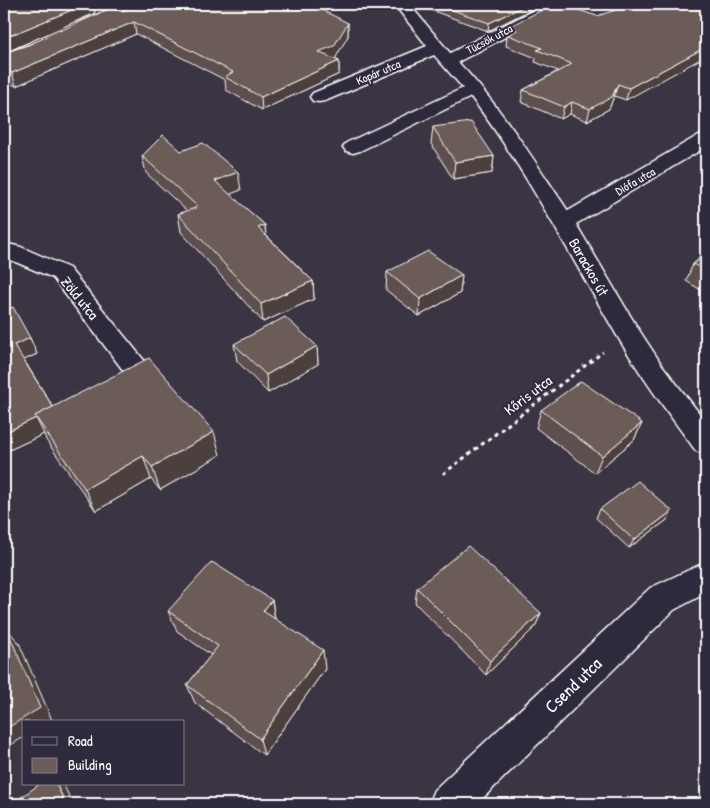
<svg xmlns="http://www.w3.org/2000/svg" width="710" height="808" font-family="'Patrick Hand',sans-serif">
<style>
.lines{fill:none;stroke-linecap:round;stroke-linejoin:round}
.minor-casing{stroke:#fff;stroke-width:3}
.path{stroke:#fff;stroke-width:3;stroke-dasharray:4 4;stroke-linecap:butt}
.minor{fill:#2f2a3d;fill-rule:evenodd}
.wall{fill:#5d4f4d;stroke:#fff}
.shaded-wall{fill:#4c403e;stroke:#fff}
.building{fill:#6c5c59;stroke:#fff}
.labels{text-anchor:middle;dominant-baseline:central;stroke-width:4;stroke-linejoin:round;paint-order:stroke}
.far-street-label{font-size:12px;fill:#fff;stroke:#2f2a3d}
.street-label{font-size:15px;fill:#fff;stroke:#2f2a3d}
.near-street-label{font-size:18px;fill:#fff;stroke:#2f2a3d}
</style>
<rect width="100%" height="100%" fill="#3b3443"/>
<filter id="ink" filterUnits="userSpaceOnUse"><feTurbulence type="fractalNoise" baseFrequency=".02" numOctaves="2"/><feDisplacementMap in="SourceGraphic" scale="10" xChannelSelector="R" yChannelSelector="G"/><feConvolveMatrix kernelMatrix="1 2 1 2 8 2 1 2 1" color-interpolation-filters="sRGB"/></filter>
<g filter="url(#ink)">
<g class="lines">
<defs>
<g id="minor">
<polygon points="121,4 140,4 138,7 88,29 78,29 75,26 78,23"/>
<path d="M394,4H409L450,53L546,4H564L562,7L458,62C501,107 533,159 568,211L699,135L706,133V147L576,224L637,327L662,365L706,422V454L696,451C668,413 640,375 616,334C569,254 527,171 471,97L360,151L353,153L346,151L343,147L346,143L463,88L434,55L325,101L319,102L313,101L310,97L313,93L427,46Z"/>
<polygon points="4,243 21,247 69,268 147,364 151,371 147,378 138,381 129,378 53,278 4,257"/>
<polygon points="706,562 706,593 674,610 477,804 428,804 434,790 650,588"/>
</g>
</defs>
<use href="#minor" class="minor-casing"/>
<polyline class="path" points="443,474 603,352"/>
<use href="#minor" class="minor"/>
</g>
<g class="wall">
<polygon points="4,4 93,4 95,13 7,52 121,11 348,23 348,36 334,59 339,61 339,74 262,110 226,90 225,80 136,34 16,86 6,82 4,79"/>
<polygon points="428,4 536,4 536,7 488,31 428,9"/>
<polygon points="698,4 626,100 614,96 609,109 587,121 570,114 561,119 521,102 523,90 558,71 535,62 536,58 506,46 508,27"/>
<polygon points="433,127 494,156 492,173 453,179 431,144"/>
<polygon points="181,151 241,190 229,194 265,225 266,235 313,281 314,299 263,322 181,232 178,214 187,211 146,173 142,156"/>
<polygon points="706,246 706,293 686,281 693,264 698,260 704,248"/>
<polygon points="387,272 462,275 460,293 419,316 386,290"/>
<polygon points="4,311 30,338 37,354 24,360 53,407 220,455 160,490 151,479 96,511 46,440 44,434 7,451"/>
<polygon points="234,344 317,346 318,364 268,393 237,361"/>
<polygon points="541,410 642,423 634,440 595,473 536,428"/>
<polygon points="600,509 667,520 629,548 596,518"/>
<polygon points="417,588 541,613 535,627 486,675 415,603"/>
<polygon points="272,600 275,619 325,669 264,755 195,703 187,685 211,655 177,631 168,611"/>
</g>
<g class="shaded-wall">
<polygon points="86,4 93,4 95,13 4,53 4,38"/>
<polygon points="528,4 536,4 536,7 488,31 489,23"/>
<polygon points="134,22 136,34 16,86 12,73"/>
<polygon points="348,23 348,36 335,59 319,65 318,52"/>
<polygon points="706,47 706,56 626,100 629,88"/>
<polygon points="339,61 339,74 262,110 261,97"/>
<polygon points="618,84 614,96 609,109 587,121 590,109"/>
<polygon points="572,102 570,114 561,119 564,107"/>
<polygon points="494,156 492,173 453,179 455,162"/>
<polygon points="238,172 241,190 218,199 215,181"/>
<polygon points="265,225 266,243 258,228"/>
<polygon points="462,275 460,293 419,316 420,299"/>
<polygon points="313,281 314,299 263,322 261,304"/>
<polygon points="30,338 37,354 22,361 14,345"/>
<polygon points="317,346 318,364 268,393 266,375"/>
<polygon points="36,418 44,434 7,451 4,446 4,433"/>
<polygon points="642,423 634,440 595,473 602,456"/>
<polygon points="214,432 220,455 160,490 152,467"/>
<polygon points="143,456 151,479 96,511 85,489"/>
<polygon points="672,511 667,520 629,548 634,540"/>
<polygon points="272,600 275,620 263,611"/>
<polygon points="541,613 535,627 486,675 490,661"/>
<polygon points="7,629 19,643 52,720 49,722 24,722 24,737 4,749"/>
<polygon points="323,650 325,669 264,755 260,739"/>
<polygon points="56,784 62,784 64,786 73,804 66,804"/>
</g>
<g class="building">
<polygon points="4,4 86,4 4,38"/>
<polygon points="142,4 310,4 348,23 334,46 318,52 339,61 261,97 225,77 233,72 134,22 12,73 4,69 4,53 28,45 111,8 121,11"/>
<polygon points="436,4 528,4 489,23"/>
<polygon points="554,4 560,4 597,16 634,4 698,4 706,7 706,47 629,88 618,84 612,97 590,109 572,102 564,107 523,90 572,64 537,50 542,48 508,35 517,30 508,27"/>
<polygon points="471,122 494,156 455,162 433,127"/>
<polygon points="163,135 181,151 203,143 238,172 215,181 265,225 258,228 313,281 261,304 178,214 198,207 142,156"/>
<polygon points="428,251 462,275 420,299 387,272"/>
<polygon points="706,255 706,271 693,264"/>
<polygon points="13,307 30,338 14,345 53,407 35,416 36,418 4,433 4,311"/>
<polygon points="285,317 317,346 266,375 234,344"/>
<polygon points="149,358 214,432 152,467 143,456 85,489 35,416"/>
<polygon points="581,381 642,423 602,456 541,410"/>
<polygon points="638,481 672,511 634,540 600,509"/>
<polygon points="468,546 541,613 490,661 417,588"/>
<polygon points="212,562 272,600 263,611 323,650 260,739 187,685 218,646 168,611"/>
<polygon points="7,629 40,708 4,730 4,631"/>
<polygon points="40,784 56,784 66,804 11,804"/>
</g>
</g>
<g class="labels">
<g class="far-street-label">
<text transform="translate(489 39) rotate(-28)">Tücsök utca</text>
<text transform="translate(378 72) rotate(-23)">Kopár utca</text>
<text transform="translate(635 181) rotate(-30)">Diófa utca</text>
</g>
<g class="street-label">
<text transform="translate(589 267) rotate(60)">Barackos út</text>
<text transform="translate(80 298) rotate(51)">Zöld utca</text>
<text transform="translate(528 395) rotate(-37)">Kőris utca</text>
</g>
<g class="near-street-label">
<text transform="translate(573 685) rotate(-44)">Csend utca</text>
</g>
</g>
<rect width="710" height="808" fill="none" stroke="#2f2a3d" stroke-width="20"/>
<rect x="10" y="10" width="690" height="788" fill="none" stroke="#fff" stroke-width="2" filter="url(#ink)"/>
<rect x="22" y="720" width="162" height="65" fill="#2f2a3d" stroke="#827f8b"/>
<rect x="32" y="737" width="25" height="8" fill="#2f2a3d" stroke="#827f8b"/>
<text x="68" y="746" font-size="15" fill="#ffffff">Road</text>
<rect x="32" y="758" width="25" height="15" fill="#6c5c59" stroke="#827f8b"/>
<text x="68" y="770" font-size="15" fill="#ffffff">Building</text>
</svg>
